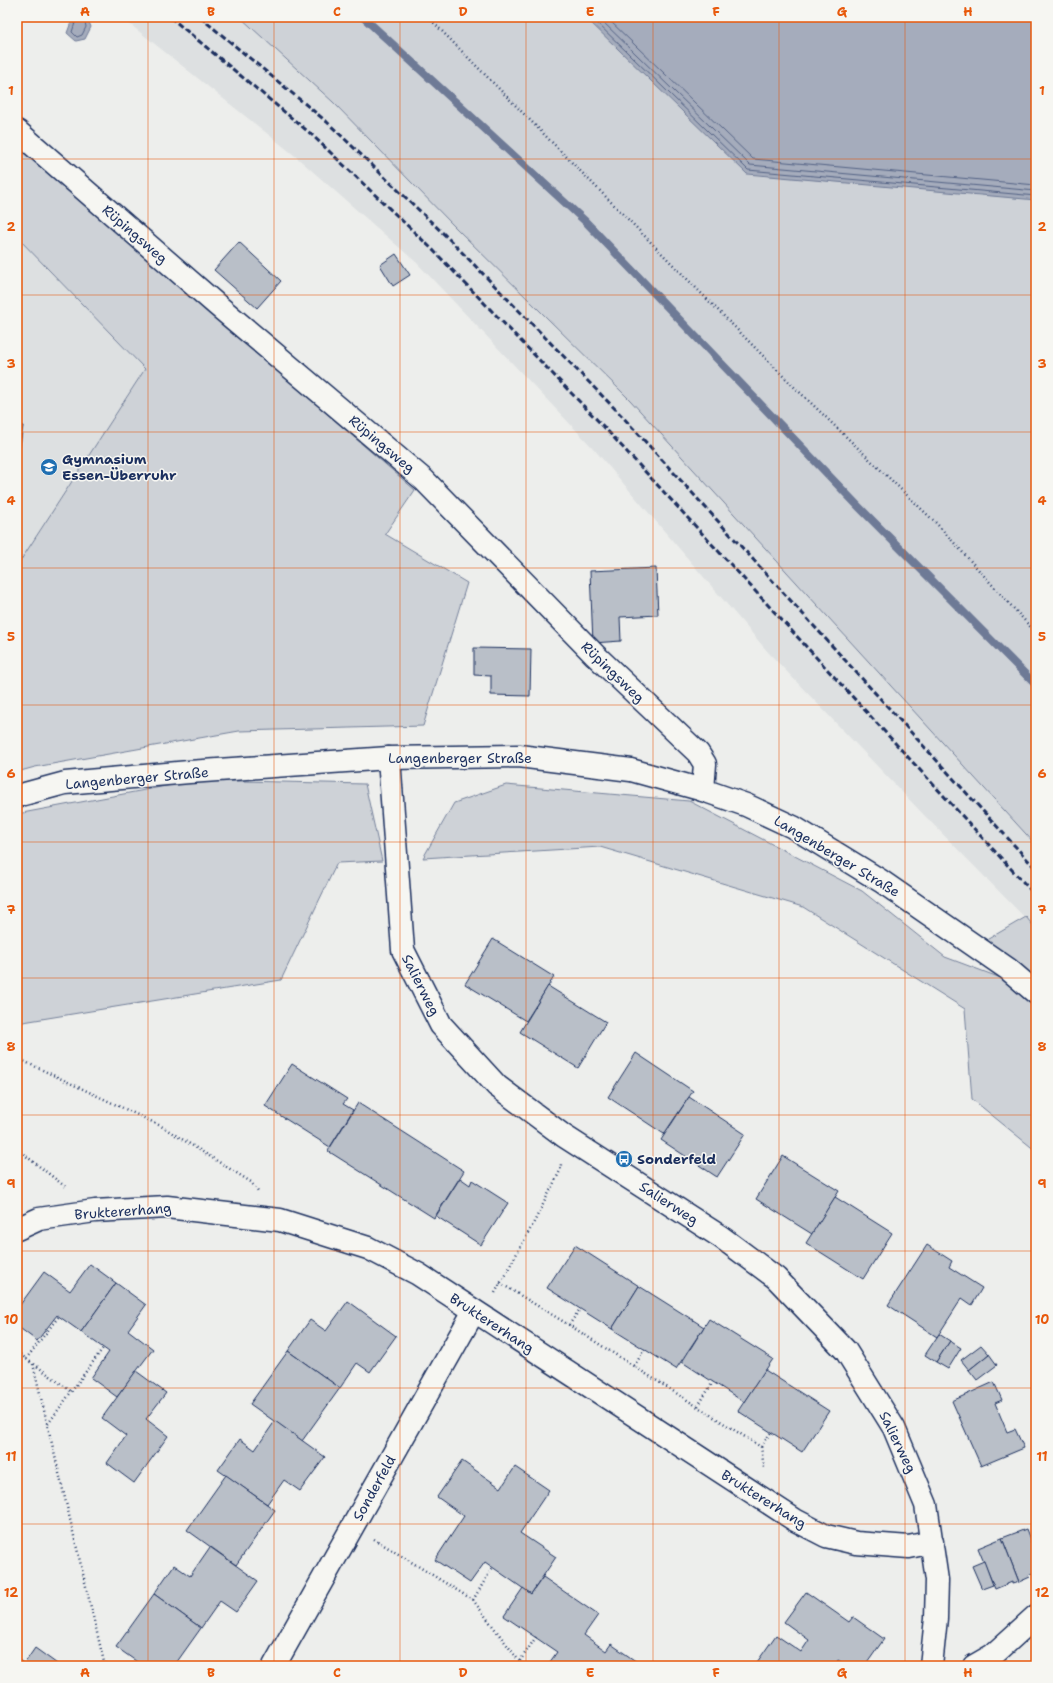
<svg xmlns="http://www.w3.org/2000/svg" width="1053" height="1683" font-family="'Shantell Sans',sans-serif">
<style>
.built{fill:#dde0e1}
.green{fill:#ced2d7;stroke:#74809a}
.water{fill:#a5acbc;stroke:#6e7a96}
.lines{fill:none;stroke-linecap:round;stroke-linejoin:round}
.shore{stroke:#526184;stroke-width:1}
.stream{stroke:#6e7a96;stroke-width:8}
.building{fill:#b9bfc8;stroke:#1b2f5e}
.street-casing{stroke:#1b2f5e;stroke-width:25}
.secondary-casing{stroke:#1b2f5e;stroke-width:25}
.path{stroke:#1b2f5e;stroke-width:2.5;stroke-dasharray:1 3;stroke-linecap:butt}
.street{stroke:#f6f6f2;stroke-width:22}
.secondary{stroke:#f6f6f2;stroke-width:22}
.rail{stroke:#1b2f5e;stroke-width:3;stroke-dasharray:6 3;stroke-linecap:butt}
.grid{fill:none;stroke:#e8590c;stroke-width:1;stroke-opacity:0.55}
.labels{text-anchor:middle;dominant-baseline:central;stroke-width:3;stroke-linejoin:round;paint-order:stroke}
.street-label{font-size:14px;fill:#1b2f5e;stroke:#f6f6f2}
.poi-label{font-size:14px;font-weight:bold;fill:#1b2f5e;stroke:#f6f6f2;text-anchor:start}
.neatline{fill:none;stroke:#e8590c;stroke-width:1.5}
.grid-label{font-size:13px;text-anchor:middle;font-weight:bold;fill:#e8590c}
</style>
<rect width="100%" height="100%" fill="#edeeec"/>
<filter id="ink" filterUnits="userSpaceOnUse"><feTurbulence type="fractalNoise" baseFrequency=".025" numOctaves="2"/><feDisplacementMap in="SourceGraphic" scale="8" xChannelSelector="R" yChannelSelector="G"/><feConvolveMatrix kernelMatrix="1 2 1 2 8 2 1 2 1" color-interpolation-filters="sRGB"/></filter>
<g filter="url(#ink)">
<g class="built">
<polygon points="121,17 240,17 333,102 453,225 630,400 1036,845 1036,929 924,815 768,652 593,448 417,263 294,155"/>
<polygon points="17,237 145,369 17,566"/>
</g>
<g class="green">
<polygon points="240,17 1036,17 1036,845 630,400 453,225 333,102"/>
<polygon points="17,139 206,309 415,490 385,534 467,583 423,726 239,731 35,767 17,772 17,566 145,369 17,237"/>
<polygon points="198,780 365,784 382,861 337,863 281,980 17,1023 17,814"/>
<polygon points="506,785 689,801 862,891 945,957 1001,978 1036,1009 1036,1151 972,1099 965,1009 803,907 600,847 423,858 454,803"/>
<polygon points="1026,917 1036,929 1036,985 983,942"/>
</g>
<g class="water">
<polygon points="73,17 87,17 91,27 85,39 76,41 67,33"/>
<polygon points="585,17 1036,17 1036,200 747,174"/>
</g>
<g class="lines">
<g class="shore">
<polyline points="77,17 72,32 77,37 82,35 86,27 84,17"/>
<polyline points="591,17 748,170 1036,196"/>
<polyline points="598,17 750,165 1036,191"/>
<polyline points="606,17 753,159 1036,185"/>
</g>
<polyline class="stream" points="363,17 585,221 859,507 1036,685"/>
</g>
<g class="building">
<polygon points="239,242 281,281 257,308 214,270"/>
<polygon points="396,254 410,275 393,286 380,265"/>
<polygon points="17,425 23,426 17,464"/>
<polygon points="656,568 658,615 620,617 621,641 593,643 590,571"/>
<polygon points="474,648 531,649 530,696 491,695 491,676 474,675"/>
<polygon points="493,939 554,977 526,1021 465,984"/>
<polygon points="548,986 606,1022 578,1068 520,1032"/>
<polygon points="636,1053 693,1091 664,1134 608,1097"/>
<polygon points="292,1064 347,1099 343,1104 353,1110 330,1147 265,1106"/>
<polygon points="689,1097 745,1134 717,1177 661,1140"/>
<polygon points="358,1103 464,1171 434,1218 328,1151"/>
<polygon points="783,1156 839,1191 812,1234 756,1199"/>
<polygon points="460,1178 470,1185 472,1180 508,1203 481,1245 436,1216"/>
<polygon points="835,1197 892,1233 863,1279 806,1243"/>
<polygon points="575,1245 639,1286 612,1329 547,1288"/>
<polygon points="927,1245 952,1261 949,1267 982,1288 972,1305 962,1298 937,1337 888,1305"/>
<polygon points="90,1264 116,1283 81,1332 57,1315 37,1341 17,1326 17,1309 44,1272 70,1291"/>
<polygon points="116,1283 146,1305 128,1330 153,1349 117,1397 91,1378 109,1352 81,1332"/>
<polygon points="639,1286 704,1327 676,1369 612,1329"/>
<polygon points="348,1301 396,1336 370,1372 357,1363 340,1388 288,1351 310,1320 326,1331"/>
<polygon points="709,1319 773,1359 744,1402 682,1362"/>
<polygon points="939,1334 950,1341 936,1362 925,1355"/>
<polygon points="950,1341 961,1348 948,1369 936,1362"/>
<polygon points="981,1345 989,1354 969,1370 961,1360"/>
<polygon points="288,1351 340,1388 302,1441 250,1404"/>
<polygon points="989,1354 997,1365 977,1380 969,1370"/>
<polygon points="765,1370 829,1411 802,1452 738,1411"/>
<polygon points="136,1371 166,1393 146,1419 168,1436 134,1483 107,1463 126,1436 102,1418"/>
<polygon points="994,1382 1002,1400 995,1403 1007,1432 1015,1429 1024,1448 981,1466 952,1401"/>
<polygon points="275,1421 325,1457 300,1491 284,1480 267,1504 218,1470 240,1439 255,1450"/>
<polygon points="462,1461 501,1488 515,1467 549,1490 520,1533 556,1557 531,1594 485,1562 470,1583 435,1560 464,1516 437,1497"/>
<polygon points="226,1475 275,1510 236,1565 187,1530"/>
<polygon points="1026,1529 1036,1555 1036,1572 1029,1575 1030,1577 1019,1582 1002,1538"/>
<polygon points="1036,1537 1036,1555 1030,1539"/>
<polygon points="1002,1538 1019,1582 1012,1584 1012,1582 995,1589 978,1548"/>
<polygon points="210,1547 258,1581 236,1612 220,1601 201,1628 154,1594 174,1565 190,1576"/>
<polygon points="984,1561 993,1585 982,1589 972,1566"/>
<polygon points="543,1577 598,1615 584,1635 606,1651 611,1644 637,1662 634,1666 547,1666 557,1652 504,1616 523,1588 531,1594"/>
<polygon points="806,1592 849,1622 853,1617 884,1639 865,1666 847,1666 838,1660 834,1666 757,1666 755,1665 776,1635 801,1652 809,1640 784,1622"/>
<polygon points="154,1594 201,1628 174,1666 143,1666 116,1647"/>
<polygon points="35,1648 60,1666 17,1666 17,1658 24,1664"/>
</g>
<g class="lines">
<defs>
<g id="street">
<polyline points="17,131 217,305 424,480 595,655 698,753 705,764 703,790"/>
<polyline points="17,1229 39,1219 95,1211 167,1207 280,1220 368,1248 418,1274 795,1520 826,1536 856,1543 909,1547 932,1542"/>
<polyline points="274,1666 474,1311"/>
<polyline points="974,1666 993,1655 1036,1616"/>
</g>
<g id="secondary">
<polyline points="389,758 403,950 441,1025 497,1086 564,1136 721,1237 776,1278 846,1351 894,1428 926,1505 937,1580 936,1618 931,1666"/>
<polyline points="17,796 65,783 189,772 389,758 519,756 631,770 703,790 746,805 793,827 881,881 1008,969 1036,993"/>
</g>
</defs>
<use href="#street" class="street-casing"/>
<use href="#secondary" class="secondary-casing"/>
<g class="path">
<polyline points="428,17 787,380 936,523 1036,633"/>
<polyline points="17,1058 161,1126 251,1182 258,1192"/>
<polyline points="17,1149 67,1188"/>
<polyline points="500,1283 569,1325 761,1447 764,1468"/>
<polyline points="495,1293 532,1226 560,1171 561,1164"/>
<polyline points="569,1325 580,1309"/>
<polyline points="17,1352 33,1364 104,1662 109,1666"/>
<polyline points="26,1359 59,1316"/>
<polyline points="34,1364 72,1392"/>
<polyline points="634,1366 645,1349"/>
<polyline points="698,1406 713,1382"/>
<polyline points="48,1424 103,1348"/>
<polyline points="761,1447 771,1432"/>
<polyline points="374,1539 473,1600 523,1666"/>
<polyline points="473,1600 493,1567"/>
<polyline points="520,1661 536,1637"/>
</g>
<use href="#street" class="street"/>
<use href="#secondary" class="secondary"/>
<g class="rail">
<polyline points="170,17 311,134 432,249 604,427 1036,896"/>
<polyline points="200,17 327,122 448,238 621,415 1036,869"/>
</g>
</g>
</g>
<path class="grid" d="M148,17V1666M274,17V1666M400,17V1666M526,17V1666M653,17V1666M779,17V1666M905,17V1666M17,159H1036M17,295H1036M17,432H1036M17,568H1036M17,705H1036M17,842H1036M17,978H1036M17,1115H1036M17,1251H1036M17,1388H1036M17,1524H1036"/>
<defs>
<symbol id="school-disc" viewBox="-11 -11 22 22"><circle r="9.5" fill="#1f6fb2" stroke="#f6f6f2"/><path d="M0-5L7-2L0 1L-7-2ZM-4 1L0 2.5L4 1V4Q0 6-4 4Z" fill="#fff"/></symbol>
<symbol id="bus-disc" viewBox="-11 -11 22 22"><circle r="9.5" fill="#1f6fb2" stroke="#f6f6f2"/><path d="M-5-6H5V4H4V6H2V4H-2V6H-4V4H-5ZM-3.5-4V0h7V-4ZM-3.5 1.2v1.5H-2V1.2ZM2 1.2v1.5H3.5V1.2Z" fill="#fff"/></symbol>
</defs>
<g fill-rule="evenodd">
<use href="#school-disc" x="39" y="457" width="20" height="20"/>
<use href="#bus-disc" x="614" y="1149" width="20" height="20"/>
</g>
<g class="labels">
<g class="street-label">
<text transform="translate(135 234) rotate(41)">Rüpingsweg</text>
<text transform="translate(382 444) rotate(40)">Rüpingsweg</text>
<text transform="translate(613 672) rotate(44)">Rüpingsweg</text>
<text x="460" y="758">Langenberger Straße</text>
<text transform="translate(137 778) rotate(-5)">Langenberger Straße</text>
<text transform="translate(837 856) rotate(31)">Langenberger Straße</text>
<text transform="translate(421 985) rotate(63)">Salierweg</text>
<text transform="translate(669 1203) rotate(33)">Salierweg</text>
<text transform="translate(123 1211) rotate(-4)">Bruktererhang</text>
<text transform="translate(492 1323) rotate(33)">Bruktererhang</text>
<text transform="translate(898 1442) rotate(64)">Salierweg</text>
<text transform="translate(374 1488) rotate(-61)">Sonderfeld</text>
<text transform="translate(764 1499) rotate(32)">Bruktererhang</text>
</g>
<g class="poi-label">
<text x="62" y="459">Gymnasium<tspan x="62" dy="16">Essen-Überruhr</tspan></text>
<text x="637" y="1159">Sonderfeld</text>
</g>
</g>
<rect width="1053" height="1683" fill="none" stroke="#f6f6f2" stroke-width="44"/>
<rect x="22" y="22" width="1009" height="1639" class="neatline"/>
<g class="grid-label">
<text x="85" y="16">A</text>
<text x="211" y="16">B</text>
<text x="337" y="16">C</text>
<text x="463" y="16">D</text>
<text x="590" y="16">E</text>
<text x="716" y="16">F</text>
<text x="842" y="16">G</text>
<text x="968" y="16">H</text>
<text x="11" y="95">1</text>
<text x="1042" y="95">1</text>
<text x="11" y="231">2</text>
<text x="1042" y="231">2</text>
<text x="11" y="368">3</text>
<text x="1042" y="368">3</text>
<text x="11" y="505">4</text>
<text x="1042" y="505">4</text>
<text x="11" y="641">5</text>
<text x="1042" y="641">5</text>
<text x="11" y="778">6</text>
<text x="1042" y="778">6</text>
<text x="11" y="914">7</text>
<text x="1042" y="914">7</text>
<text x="11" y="1051">8</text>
<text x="1042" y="1051">8</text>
<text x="11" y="1188">9</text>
<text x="1042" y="1188">9</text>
<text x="11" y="1324">10</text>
<text x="1042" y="1324">10</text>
<text x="11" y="1461">11</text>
<text x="1042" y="1461">11</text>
<text x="11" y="1597">12</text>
<text x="1042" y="1597">12</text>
<text x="85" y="1677">A</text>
<text x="211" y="1677">B</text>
<text x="337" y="1677">C</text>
<text x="463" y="1677">D</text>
<text x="590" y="1677">E</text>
<text x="716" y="1677">F</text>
<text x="842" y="1677">G</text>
<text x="968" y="1677">H</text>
</g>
</svg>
